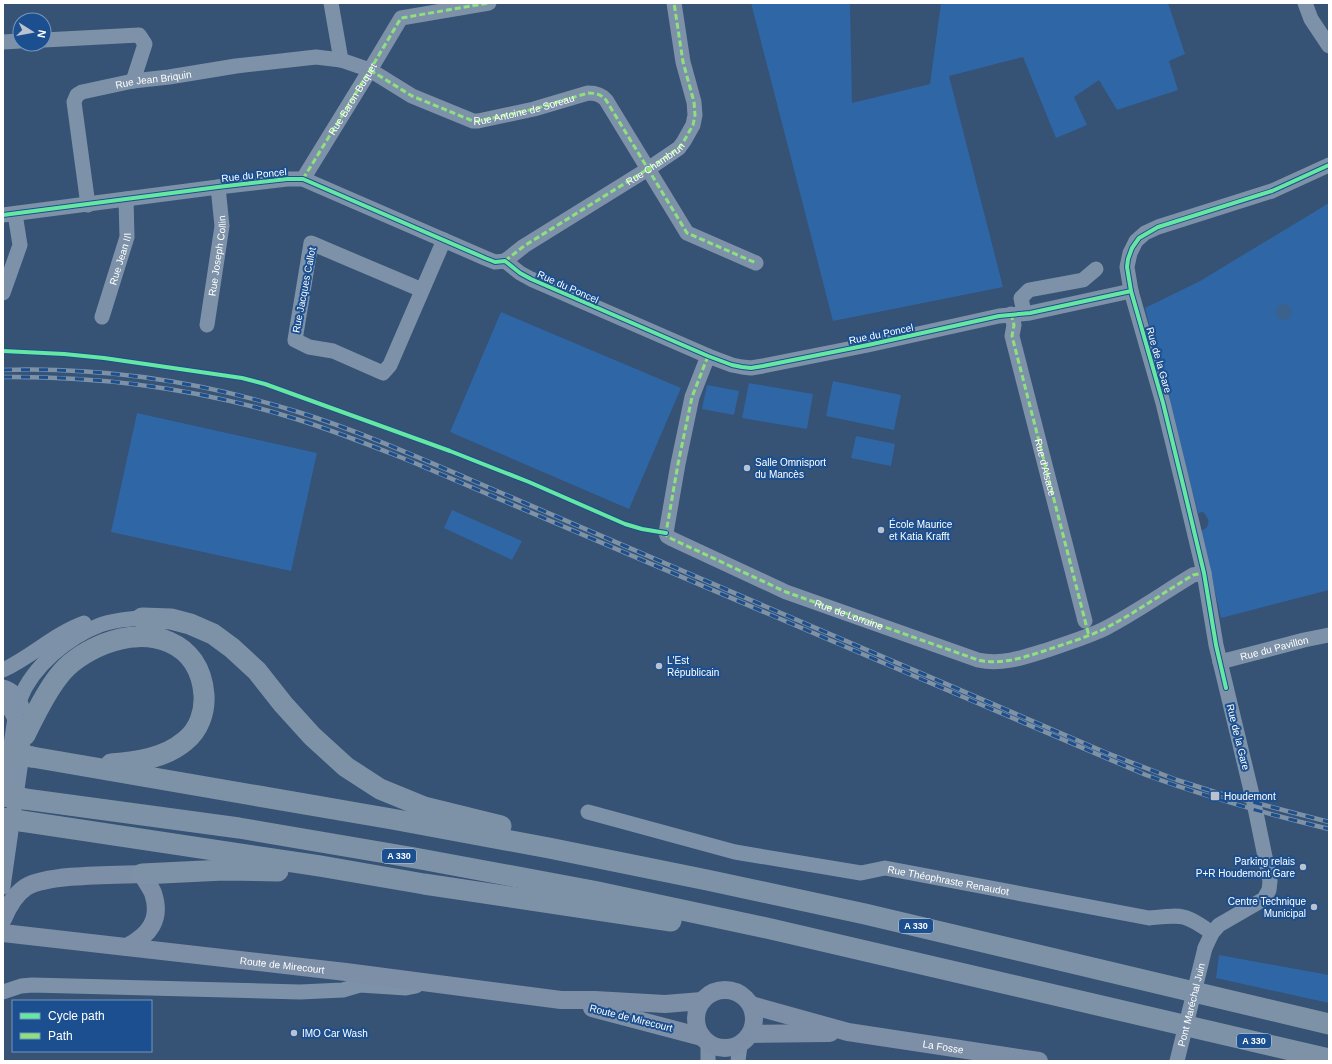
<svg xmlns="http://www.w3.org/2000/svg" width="1332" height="1064" font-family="Helvetica,sans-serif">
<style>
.green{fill:#2f66a5}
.water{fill:#3b618d}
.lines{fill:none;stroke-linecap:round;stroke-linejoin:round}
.minor{stroke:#7d92a8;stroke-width:15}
.major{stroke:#7d8ea7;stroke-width:18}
.highway{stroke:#7e92a7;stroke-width:21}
.rail-casing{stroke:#7e92a7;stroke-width:4.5}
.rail{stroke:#1b4f8f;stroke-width:3;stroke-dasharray:9;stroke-linecap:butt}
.minor-bridge{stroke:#7d92a8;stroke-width:15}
.highway-bridge{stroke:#7e92a7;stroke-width:21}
.quiet{stroke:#8de07e;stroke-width:3;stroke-dasharray:6 3;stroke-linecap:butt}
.cycleway-casing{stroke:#1b4f8f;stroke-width:6}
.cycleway{stroke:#66e7a1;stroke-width:4}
.poi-dot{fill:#b9c2ce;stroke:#1b4f8f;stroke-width:1.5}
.labels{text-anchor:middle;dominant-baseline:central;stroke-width:4;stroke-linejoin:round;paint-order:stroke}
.shield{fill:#1b4f8f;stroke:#bbcadd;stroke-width:1}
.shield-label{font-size:9px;font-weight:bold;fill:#fff}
.street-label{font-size:10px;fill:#fff;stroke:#1b4f8f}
.poi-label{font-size:10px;fill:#fff;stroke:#1b4f8f;text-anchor:start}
</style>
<rect width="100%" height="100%" fill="#365274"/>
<g class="green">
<polygon points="751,3 850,3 852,103 930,84 941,3 1168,3 1185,54 1169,61 1178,90 1117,110 1099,80 1074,97 1087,125 1056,138 1023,57 949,76 1003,287 833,321"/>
<path d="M1329,203V590L1221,618L1201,531C1211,527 1210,519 1203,512L1198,513L1145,308L1200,281Z"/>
<polygon points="501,312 681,388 629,509 450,432"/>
<polygon points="833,381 901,395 894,430 826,416"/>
<polygon points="749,383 813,394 807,429 742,418"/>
<polygon points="707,385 739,391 734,415 702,409"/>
<polygon points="137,413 317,453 291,571 111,532"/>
<polygon points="856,436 895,444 891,466 851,458"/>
<polygon points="452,510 522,541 512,560 444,528"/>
<polygon points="1219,955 1329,975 1329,1003 1216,978"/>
</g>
<circle class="water" cx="1284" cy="312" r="8"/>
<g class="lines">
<g class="minor">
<path id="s1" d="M331,3L341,60L370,70L412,96L473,121H478L534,109L588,93C595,93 601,94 606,100L687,233L756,263"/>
<polyline points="1305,3 1311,19 1329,46"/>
<polyline points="44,40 139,35 145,44 133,81"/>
<polyline points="3,42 20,41"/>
<polyline points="303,179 370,70 401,18 489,3"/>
<path id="s2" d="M88,205L74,102L77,95L82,92L133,81L169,77L236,66L316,57L341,60"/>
<polyline points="3,215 218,187 287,179 303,179 485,258 495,262 505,261 520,273 531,279 708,356 732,365 742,367 751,368 763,366 868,345 999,316 1030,313 1131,291"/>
<polyline points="505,261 524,246 648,169 679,148 684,141 693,125 695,115 694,102 683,62 674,3"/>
<polyline points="422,290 311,243 295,340 309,347 333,351 383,373 390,365 444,240"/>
<polyline points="3,293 20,245 15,214"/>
<polyline points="1024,313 1021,298 1029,290 1083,280 1096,269"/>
<path id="s3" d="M1011,314L1014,325L1012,336L1085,621"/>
<path id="s4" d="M102,317L127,237L126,199"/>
<path id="s5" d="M207,325L222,226L218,187"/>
<path d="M708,356L692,397L678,464L666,533L667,536L672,539L786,592L978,660C1001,665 1022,658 1044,651C1064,644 1085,638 1104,629C1135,613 1163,593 1193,575L1204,573"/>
<path id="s6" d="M1220,662L1304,640L1329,635"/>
<path d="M3,670C31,657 54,634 84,623"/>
<path d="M3,687C14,690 19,697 22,707"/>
<polyline points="3,696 15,719"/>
<path d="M3,798C6,778 9,758 12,738C14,725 15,712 20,699C32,667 68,637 100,625C113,620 128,619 142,618"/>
<path id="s7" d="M588,812L735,852L861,873L885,868L1149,918C1182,915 1184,913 1212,933"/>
<polyline points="3,887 23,747"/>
<polyline points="1205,948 1212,933 1219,925 1264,899 1269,890 1270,881 1254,803 1216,645 1204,573 1184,489 1163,403 1131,291 1127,267 1130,253 1136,241 1145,233 1158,227 1272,191 1329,165"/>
<polyline points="3,992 21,986 32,985 300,992 343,990 360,985 406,988 416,986"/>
<polyline points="708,1043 708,1061"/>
<polyline points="738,1061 740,1045"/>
</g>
<g class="major">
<path d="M3,919C8,907 14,895 26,887C48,874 114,875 142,874C145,880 150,886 153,893C162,920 149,935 127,947"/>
<path id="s8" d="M3,933L346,972L561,1000H595L665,1004L702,1001"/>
<circle cx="725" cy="1019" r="29"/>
<path id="s9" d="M751,1005L848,1032L1039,1061"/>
<polyline points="592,1008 702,1037"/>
<polyline points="751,1034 830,1033"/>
</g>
<g class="highway">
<polyline points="142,618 171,619 190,624 213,634 232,648 257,671 283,704 312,736 346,767 380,789 424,807 501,826"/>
<path d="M25,735C35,715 44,695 58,677C69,662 87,651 104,644C149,626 200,640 204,695C205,712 199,730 185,741C165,758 137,762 111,764"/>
<polyline points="32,757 392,819 549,848 707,880 865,914 1329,1024"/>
<polyline points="25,799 239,828 415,858 593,891 771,929 1329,1059"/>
<polyline points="21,821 320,866 424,884 671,921"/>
<polyline points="142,874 224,870 278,871"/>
</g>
<defs>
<g id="rail">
<path d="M3,370C102,367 203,382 298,412C356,430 413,455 469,479L1107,753L1177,780L1218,793L1329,822"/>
<path d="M3,377C103,376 201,389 296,419C335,431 372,446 410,461L1146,775C1206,797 1267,814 1329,829"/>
</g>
</defs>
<use href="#rail" class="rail-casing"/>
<use href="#rail" class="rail"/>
<path class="minor-bridge" id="s10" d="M1177,1061L1205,948"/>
<g class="highway-bridge">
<polyline points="3,753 32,757"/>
<polyline points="3,796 25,799"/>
<polyline points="3,818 21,821"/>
</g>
<g class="quiet">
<path d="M370,70L412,96L473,121H478L534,109L588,93C595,93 601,94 606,100L687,233L756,263"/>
<path id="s11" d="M303,179L370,70L401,18L489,3"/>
<path id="s12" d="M505,261L524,246L648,169L679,148L684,141L693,125L695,115L694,102L683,62L674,3"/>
<polyline points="1011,314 1014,325 1012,336 1089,636"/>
<path id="s13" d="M708,356L692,397L678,464L666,533L667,536L672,539L786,592L978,660C1001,665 1022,658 1044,651C1064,644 1085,638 1104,629C1135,613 1163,593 1193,575L1204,573"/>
</g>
<defs>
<g id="cycleway">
<polyline points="3,215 218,187 287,179 303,179 485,258 495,262 505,261 520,273 531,279 708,356 732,365 742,367 751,368 763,366 868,345 999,316 1030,313 1131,291"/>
<polyline points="3,351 64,354 104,358 242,378 265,384 450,451 529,482 625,524 642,529 666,533"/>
<polyline points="1226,688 1216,645 1204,573 1184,489 1163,403 1131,291 1127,267 1128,259 1132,248 1139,238 1158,227 1272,191 1329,165"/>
</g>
</defs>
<use href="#cycleway" class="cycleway-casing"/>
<use href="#cycleway" class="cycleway"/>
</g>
<g class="poi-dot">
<circle cx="747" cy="468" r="4"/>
<circle cx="881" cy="530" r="4"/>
<circle cx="659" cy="666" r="4"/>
<rect x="1210" y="791" width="10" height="10" rx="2"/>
<circle cx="1303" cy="867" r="4"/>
<circle cx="1314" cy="907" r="4"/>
<circle cx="294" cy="1033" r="4"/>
</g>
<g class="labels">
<g class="shield">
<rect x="382" y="849" width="34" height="14" rx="3"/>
<rect x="899" y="919" width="34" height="14" rx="3"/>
<rect x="1237" y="1034" width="34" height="14" rx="3"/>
</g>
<g class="shield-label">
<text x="399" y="856">A 330</text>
<text x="916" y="926">A 330</text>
<text x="1254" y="1041">A 330</text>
</g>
<g class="street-label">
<text stroke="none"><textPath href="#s2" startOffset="190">Rue Jean Briquin</textPath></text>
<text stroke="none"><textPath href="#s11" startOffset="94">Rue Baron Buquet</textPath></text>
<text stroke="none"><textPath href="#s1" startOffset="256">Rue Antoine de Soreau</textPath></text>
<text stroke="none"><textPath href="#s12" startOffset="179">Rue Chambrun</textPath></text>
<text transform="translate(254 175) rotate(-6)">Rue du Poncel</text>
<text stroke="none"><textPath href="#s5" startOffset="70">Rue Joseph Collin</textPath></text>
<text stroke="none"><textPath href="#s4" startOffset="61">Rue Jean III</textPath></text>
<text transform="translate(568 287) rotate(24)">Rue du Poncel</text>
<text transform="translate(304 290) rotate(-79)">Rue Jacques Callot</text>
<text transform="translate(881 334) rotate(-12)">Rue du Poncel</text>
<text transform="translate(1159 360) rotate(74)">Rue de la Gare</text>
<text stroke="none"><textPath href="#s3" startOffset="158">Rue d'Alsace</textPath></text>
<text stroke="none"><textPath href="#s13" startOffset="384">Rue de Lorraine</textPath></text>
<text stroke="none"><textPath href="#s6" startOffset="56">Rue du Pavillon</textPath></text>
<text transform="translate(1238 737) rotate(76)">Rue de la Gare</text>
<text stroke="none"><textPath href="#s7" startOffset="369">Rue Théophraste Renaudot</textPath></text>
<text stroke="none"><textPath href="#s8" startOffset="281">Route de Mirecourt</textPath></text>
<text stroke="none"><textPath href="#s10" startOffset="58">Pont Maréchal Juin</textPath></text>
<text transform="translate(631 1018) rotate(14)">Route de Mirecourt</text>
<text stroke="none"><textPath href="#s9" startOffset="197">La Fosse</textPath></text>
</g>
<g class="poi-label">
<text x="755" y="462">Salle Omnisport<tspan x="755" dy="12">du Mancès</tspan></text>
<text x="889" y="524">École Maurice<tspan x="889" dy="12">et Katia Krafft</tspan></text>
<text x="667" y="660">L'Est<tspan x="667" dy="12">Républicain</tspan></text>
<text x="1224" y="796">Houdemont</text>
<text x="1295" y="861" text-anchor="end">Parking relais<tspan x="1295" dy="12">P+R Houdemont Gare</tspan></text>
<text x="1306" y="901" text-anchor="end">Centre Technique<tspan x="1306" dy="12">Municipal</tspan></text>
<text x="302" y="1033">IMO Car Wash</text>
</g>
</g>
<rect width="1332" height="1064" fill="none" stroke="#ffffff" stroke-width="8"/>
<rect x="12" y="1000" width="140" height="52" fill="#1b4f8f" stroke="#7695bc"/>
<rect x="20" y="1013" width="20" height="6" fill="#66e7a1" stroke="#7695bc"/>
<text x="48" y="1020" font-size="12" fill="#ffffff">Cycle path</text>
<rect x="20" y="1033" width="20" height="6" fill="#8de07e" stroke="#7695bc"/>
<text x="48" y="1040" font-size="12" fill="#ffffff">Path</text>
<g transform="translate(32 32) rotate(101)"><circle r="19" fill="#1b4f8f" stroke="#7695bc"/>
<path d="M0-3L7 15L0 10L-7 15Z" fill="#b9c2ce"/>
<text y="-6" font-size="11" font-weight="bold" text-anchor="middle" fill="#ffffff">N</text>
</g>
</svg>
